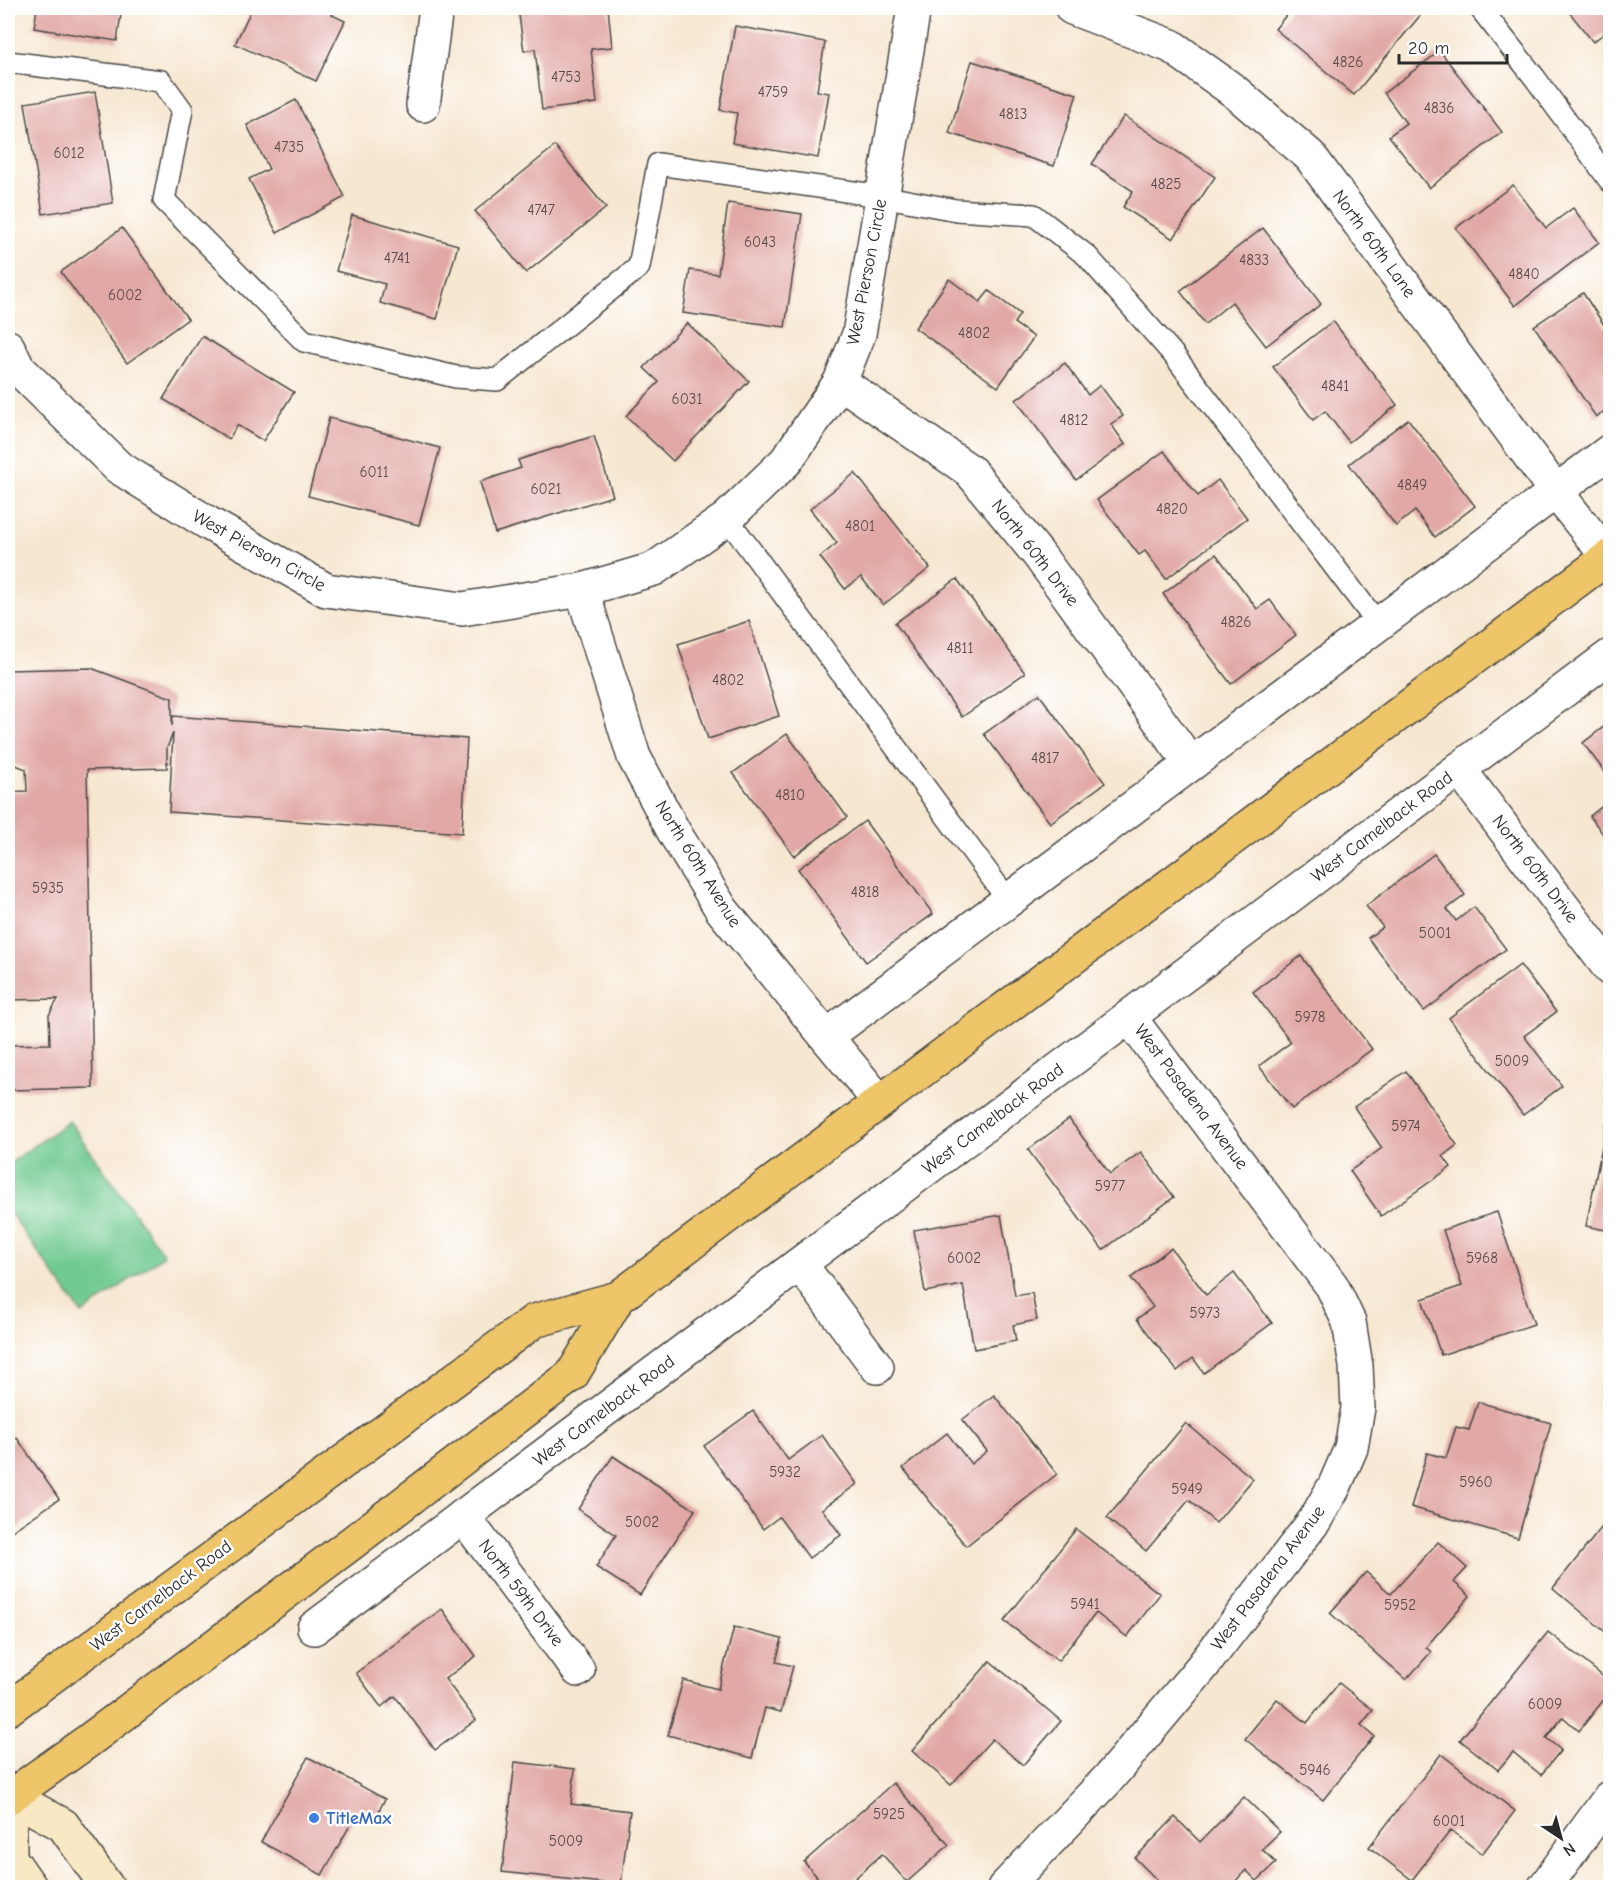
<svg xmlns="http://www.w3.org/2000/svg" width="1618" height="1895" font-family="'Comic Neue',sans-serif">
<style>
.green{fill:#71ca90;stroke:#4e7a5e;stroke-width:1.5}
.building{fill:#e1a8a5}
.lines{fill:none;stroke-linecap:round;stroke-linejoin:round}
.service-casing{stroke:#494744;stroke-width:24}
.minor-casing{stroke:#494744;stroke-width:36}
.secondary-casing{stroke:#494744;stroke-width:36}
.primary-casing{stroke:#494744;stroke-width:36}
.service{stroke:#fff;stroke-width:21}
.minor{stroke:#fff;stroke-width:33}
.secondary{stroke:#f8e8c3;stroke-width:33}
.primary{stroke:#eec569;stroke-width:33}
.shop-dot{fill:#3f7fe0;stroke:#fff;stroke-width:2}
.labels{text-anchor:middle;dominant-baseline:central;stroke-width:5;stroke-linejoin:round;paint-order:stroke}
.number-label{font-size:15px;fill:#584a4a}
.street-label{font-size:18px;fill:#2b2b2b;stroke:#fff}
.shop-label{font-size:18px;font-weight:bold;fill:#366cbe;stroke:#fff;text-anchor:start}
</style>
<rect width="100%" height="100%" fill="#fff"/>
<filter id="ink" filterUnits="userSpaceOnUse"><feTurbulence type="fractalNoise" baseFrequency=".0167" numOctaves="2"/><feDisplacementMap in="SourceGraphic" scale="12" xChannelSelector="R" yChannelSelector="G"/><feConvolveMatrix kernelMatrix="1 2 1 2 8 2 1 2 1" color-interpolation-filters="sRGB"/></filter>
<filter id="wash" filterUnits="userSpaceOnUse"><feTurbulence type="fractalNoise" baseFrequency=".008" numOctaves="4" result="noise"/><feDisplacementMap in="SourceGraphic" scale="24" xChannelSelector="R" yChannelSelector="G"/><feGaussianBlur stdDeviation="1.35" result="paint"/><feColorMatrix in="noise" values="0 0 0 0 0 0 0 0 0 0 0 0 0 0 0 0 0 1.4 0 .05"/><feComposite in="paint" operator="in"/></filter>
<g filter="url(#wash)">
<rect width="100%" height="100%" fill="#f6e7d1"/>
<polygon class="green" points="69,1121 164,1255 82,1314 8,1210 8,1165"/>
<g id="blocks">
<g class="building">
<polygon points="37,8 122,8 117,41 34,28"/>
<polygon points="252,8 336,8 332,15 345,21 316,81 235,44"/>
<polygon points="518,8 608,8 612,47 591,49 597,103 542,110 535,49 524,51"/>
<polygon points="1292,8 1418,8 1423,12 1354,95 1275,29"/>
<polygon points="1566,8 1610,8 1610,35 1607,31 1593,42"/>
<polygon points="735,26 825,42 817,91 829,93 818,158 732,143 737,113 720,110"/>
<polygon points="1440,51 1502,132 1429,188 1389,136 1406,123 1384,93"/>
<polygon points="972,61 1077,94 1054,166 949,133"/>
<polygon points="95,92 113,203 43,214 25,103"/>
<polygon points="296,100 345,197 277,233 249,179 269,169 247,125"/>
<polygon points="1124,116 1215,177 1173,239 1123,207 1133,191 1092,164"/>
<polygon points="555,146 606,208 526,273 475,211"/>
<polygon points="1513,185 1546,228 1573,208 1599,242 1515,306 1456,228"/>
<polygon points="728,203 802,214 785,327 683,313 690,270 718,274"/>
<polygon points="352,215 458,245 437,319 380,303 385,284 336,271"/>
<polygon points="122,228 188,319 127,363 61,272"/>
<polygon points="1263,228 1321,304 1266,346 1232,302 1205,324 1180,291"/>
<polygon points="949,279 980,302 989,291 1020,314 1014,323 1034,337 998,387 915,328"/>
<polygon points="1583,293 1610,334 1610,407 1596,417 1534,326"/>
<polygon points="1333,321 1397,405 1349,442 1325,411 1313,420 1273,367"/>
<polygon points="687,323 749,381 673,461 626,416 659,382 644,368"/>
<polygon points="202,336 294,392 263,441 237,425 229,439 163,399"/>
<polygon points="1065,363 1088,395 1100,385 1123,416 1111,424 1125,444 1076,480 1016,400"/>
<polygon points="329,418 440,448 419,525 308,496"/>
<polygon points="1408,419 1475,506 1435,537 1415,511 1396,526 1349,464"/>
<polygon points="594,436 613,496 495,533 480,482 521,468 518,460"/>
<polygon points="1164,451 1198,496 1218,480 1247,518 1166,579 1145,551 1139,555 1097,500"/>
<polygon points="855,473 930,568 883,605 861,577 845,589 820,557 837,543 810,509"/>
<polygon points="1216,554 1257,609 1270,600 1296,635 1231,684 1163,594"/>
<polygon points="957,579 1025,673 962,717 895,623"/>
<polygon points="749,621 779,716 708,739 678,644"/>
<polygon points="91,668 172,698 172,726 173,716 467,739 462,833 169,812 173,733 167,748 167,768 87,770 93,1088 11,1090 10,1045 50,1044 49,1015 58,999 8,1000 8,792 27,791 26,769 8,762 8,670"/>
<polygon points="1039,694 1105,783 1050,823 984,734"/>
<polygon points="1610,722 1610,779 1583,743"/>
<polygon points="787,734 847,817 794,856 733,773"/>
<polygon points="1610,800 1610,844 1590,816"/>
<polygon points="865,821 933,914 866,962 798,869"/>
<polygon points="1434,854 1465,895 1447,909 1456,921 1474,907 1506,949 1424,1011 1368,938 1383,927 1366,906"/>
<polygon points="1301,956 1372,1049 1292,1109 1259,1066 1291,1042 1253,992"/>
<polygon points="1520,965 1556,1012 1524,1036 1562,1086 1523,1115 1449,1018"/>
<polygon points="1406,1071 1457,1145 1443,1156 1451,1167 1381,1216 1350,1171 1382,1148 1354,1107"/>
<polygon points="1608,1116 1610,1116 1610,1231 1586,1226"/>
<polygon points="1069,1119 1110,1174 1141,1152 1174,1197 1103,1250 1028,1150"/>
<polygon points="1497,1212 1534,1324 1441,1355 1422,1299 1462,1286 1443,1230"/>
<polygon points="1001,1215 1015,1296 1032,1293 1037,1320 1013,1325 1016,1341 974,1349 963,1285 925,1292 914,1230"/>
<polygon points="1171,1248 1206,1295 1234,1273 1272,1323 1204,1373 1193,1358 1177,1371 1137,1319 1153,1307 1131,1278"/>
<polygon points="994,1395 1057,1474 966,1546 903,1468 947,1433 971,1464 987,1451 962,1420"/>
<polygon points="1478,1402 1551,1423 1518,1538 1411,1507 1427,1453 1446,1458 1456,1427 1469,1430"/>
<polygon points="753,1411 788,1460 822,1435 857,1484 822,1509 841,1535 809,1558 779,1517 763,1529 704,1446"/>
<polygon points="1186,1423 1253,1479 1216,1523 1189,1500 1146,1551 1107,1518"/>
<polygon points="17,1438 59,1499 12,1531 8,1525 8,1444"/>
<polygon points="613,1456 695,1510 640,1595 596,1567 616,1535 578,1509"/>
<polygon points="1610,1517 1610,1636 1553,1588"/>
<polygon points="1076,1529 1160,1594 1127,1637 1096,1613 1058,1661 1004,1621"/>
<polygon points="1438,1542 1467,1568 1454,1582 1470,1596 1426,1647 1431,1652 1406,1680 1330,1613 1366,1572 1391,1594"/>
<polygon points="442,1609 476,1656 445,1679 476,1720 435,1750 395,1696 381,1707 356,1673"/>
<polygon points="734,1627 782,1639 776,1662 793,1666 781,1712 765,1708 752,1758 668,1735 683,1680 718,1689"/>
<polygon points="1548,1632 1610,1682 1610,1692 1579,1731 1563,1717 1546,1738 1561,1750 1541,1775 1513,1752 1498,1770 1460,1740"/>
<polygon points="990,1661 1061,1721 1023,1765 992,1739 951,1785 912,1751"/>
<polygon points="1339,1683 1373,1710 1361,1725 1374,1736 1323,1800 1245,1739 1277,1699 1307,1723"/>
<polygon points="1441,1754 1515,1811 1482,1854 1451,1830 1412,1880 1369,1847"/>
<polygon points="308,1757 385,1799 373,1822 357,1813 322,1875 261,1842"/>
<polygon points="515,1762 575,1769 571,1804 630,1811 621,1885 502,1872"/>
<polygon points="893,1783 949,1845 907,1882 882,1854 844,1888 827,1888 804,1862"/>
<polygon points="1244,1797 1280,1832 1262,1849 1276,1863 1257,1881 1246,1870 1229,1888 1165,1888 1135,1858 1175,1817 1200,1842"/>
</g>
</g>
</g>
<g filter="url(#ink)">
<use href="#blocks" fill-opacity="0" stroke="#494744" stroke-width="1.5"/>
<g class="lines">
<defs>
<g id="service">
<polyline points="1480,8 1535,78 1610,181"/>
<polyline points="8,62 161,81 182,110 164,200 304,341 456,377 497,380 639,267 658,164 881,196 956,210 1034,215 1087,256 1173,354 1378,624"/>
<polyline points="727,518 1008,900"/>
</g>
<g id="minor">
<polyline points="1072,8 1171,46 1234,91 1310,156 1556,492 1608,557"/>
<polyline points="423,105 436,8"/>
<polyline points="8,347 18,368 118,467 208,523 326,590 462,609 582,590 654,569 727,518 786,461 840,382 859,334 914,8"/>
<polyline points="840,382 970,471 1038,554 1191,764"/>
<polyline points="582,590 634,757 674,832 722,910 879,1101"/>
<polyline points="1459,769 1610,969"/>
<polyline points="827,1036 1610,451"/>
<polyline points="800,1264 877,1367"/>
<polyline points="463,1516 578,1670"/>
<polyline points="314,1628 1610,656"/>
<polyline points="1004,1888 1107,1780 1202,1667 1315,1520 1335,1485 1351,1448 1358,1408 1356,1366 1349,1322 1332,1286 1129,1017"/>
<polyline points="1544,1888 1610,1797"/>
</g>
<g id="secondary">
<polyline points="8,1793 10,1796 63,1825 108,1888"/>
<polyline points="10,1796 10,1858 31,1888"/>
</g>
<g id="primary">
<polyline points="8,1709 534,1321 618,1298 1610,556"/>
<polyline points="8,1798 88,1741 349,1545 572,1375 618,1298"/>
</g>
</defs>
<use href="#service" class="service-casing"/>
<use href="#minor" class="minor-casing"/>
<use href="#secondary" class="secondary-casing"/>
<use href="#primary" class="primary-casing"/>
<use href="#service" class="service"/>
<use href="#minor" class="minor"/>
<use href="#secondary" class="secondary"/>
<use href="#primary" class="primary"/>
</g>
</g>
<circle class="shop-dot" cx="314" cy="1818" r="6"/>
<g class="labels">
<g class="number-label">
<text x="1348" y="62">4826</text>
<text x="566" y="77">4753</text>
<text x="773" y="92">4759</text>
<text x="1439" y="108">4836</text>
<text x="1013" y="114">4813</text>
<text x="289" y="147">4735</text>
<text x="69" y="153">6012</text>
<text x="1166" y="184">4825</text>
<text x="541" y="210">4747</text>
<text x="760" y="242">6043</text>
<text x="397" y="258">4741</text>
<text x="1254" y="260">4833</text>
<text x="1524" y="274">4840</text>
<text x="125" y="295">6002</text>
<text x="974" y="333">4802</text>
<text x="1335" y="386">4841</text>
<text x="687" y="399">6031</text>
<text x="1074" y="420">4812</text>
<text x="374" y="472">6011</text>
<text x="1412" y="485">4849</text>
<text x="546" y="489">6021</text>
<text x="1172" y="509">4820</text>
<text x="860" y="526">4801</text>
<text x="1236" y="622">4826</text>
<text x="960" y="648">4811</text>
<text x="728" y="680">4802</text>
<text x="1045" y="758">4817</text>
<text x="790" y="795">4810</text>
<text x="48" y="888">5935</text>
<text x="865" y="892">4818</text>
<text x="1435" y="933">5001</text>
<text x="1310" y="1017">5978</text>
<text x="1512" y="1061">5009</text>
<text x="1406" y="1126">5974</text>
<text x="1110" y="1186">5977</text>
<text x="964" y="1258">6002</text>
<text x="1482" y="1258">5968</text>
<text x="1205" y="1313">5973</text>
<text x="785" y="1472">5932</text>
<text x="1476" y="1482">5960</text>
<text x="1187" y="1489">5949</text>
<text x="642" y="1522">5002</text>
<text x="1085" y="1604">5941</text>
<text x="1400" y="1605">5952</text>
<text x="1545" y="1704">6009</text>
<text x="1315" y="1770">5946</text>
<text x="889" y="1814">5925</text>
<text x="1449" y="1821">6001</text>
<text x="566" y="1841">5009</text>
</g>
<g class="street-label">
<text transform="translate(1374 244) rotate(54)">North 60th Lane</text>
<text transform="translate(867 272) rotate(-79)">West Pierson Circle</text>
<text transform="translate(259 551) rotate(29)">West Pierson Circle</text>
<text transform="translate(1035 553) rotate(52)">North 60th Drive</text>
<text transform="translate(1382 827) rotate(-37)">West Camelback Road</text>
<text transform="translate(698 864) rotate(58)">North 60th Avenue</text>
<text transform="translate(1535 869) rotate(53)">North 60th Drive</text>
<text transform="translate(1191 1097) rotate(53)">West Pasadena Avenue</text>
<text transform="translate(993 1119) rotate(-37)">West Camelback Road</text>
<text transform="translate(604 1411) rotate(-37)">West Camelback Road</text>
<text transform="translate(1268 1578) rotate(-53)">West Pasadena Avenue</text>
<text transform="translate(521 1593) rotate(53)">North 59th Drive</text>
<text transform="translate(161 1596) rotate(-37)">West Camelback Road</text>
</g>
<g class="shop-label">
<text x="326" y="1818">TitleMax</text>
</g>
</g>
<rect width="1618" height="1895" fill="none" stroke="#fff" stroke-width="30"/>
<g transform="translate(1561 1838) rotate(144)" stroke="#ffffff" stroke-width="4.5" paint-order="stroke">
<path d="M0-4.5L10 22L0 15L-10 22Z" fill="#2b2b2b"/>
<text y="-9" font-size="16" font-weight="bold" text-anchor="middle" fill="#2b2b2b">N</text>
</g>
<path d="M1399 54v9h108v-9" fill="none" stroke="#2b2b2b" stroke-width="3"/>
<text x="1408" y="54" font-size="18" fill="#2b2b2b" stroke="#ffffff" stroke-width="4.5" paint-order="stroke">20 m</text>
</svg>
